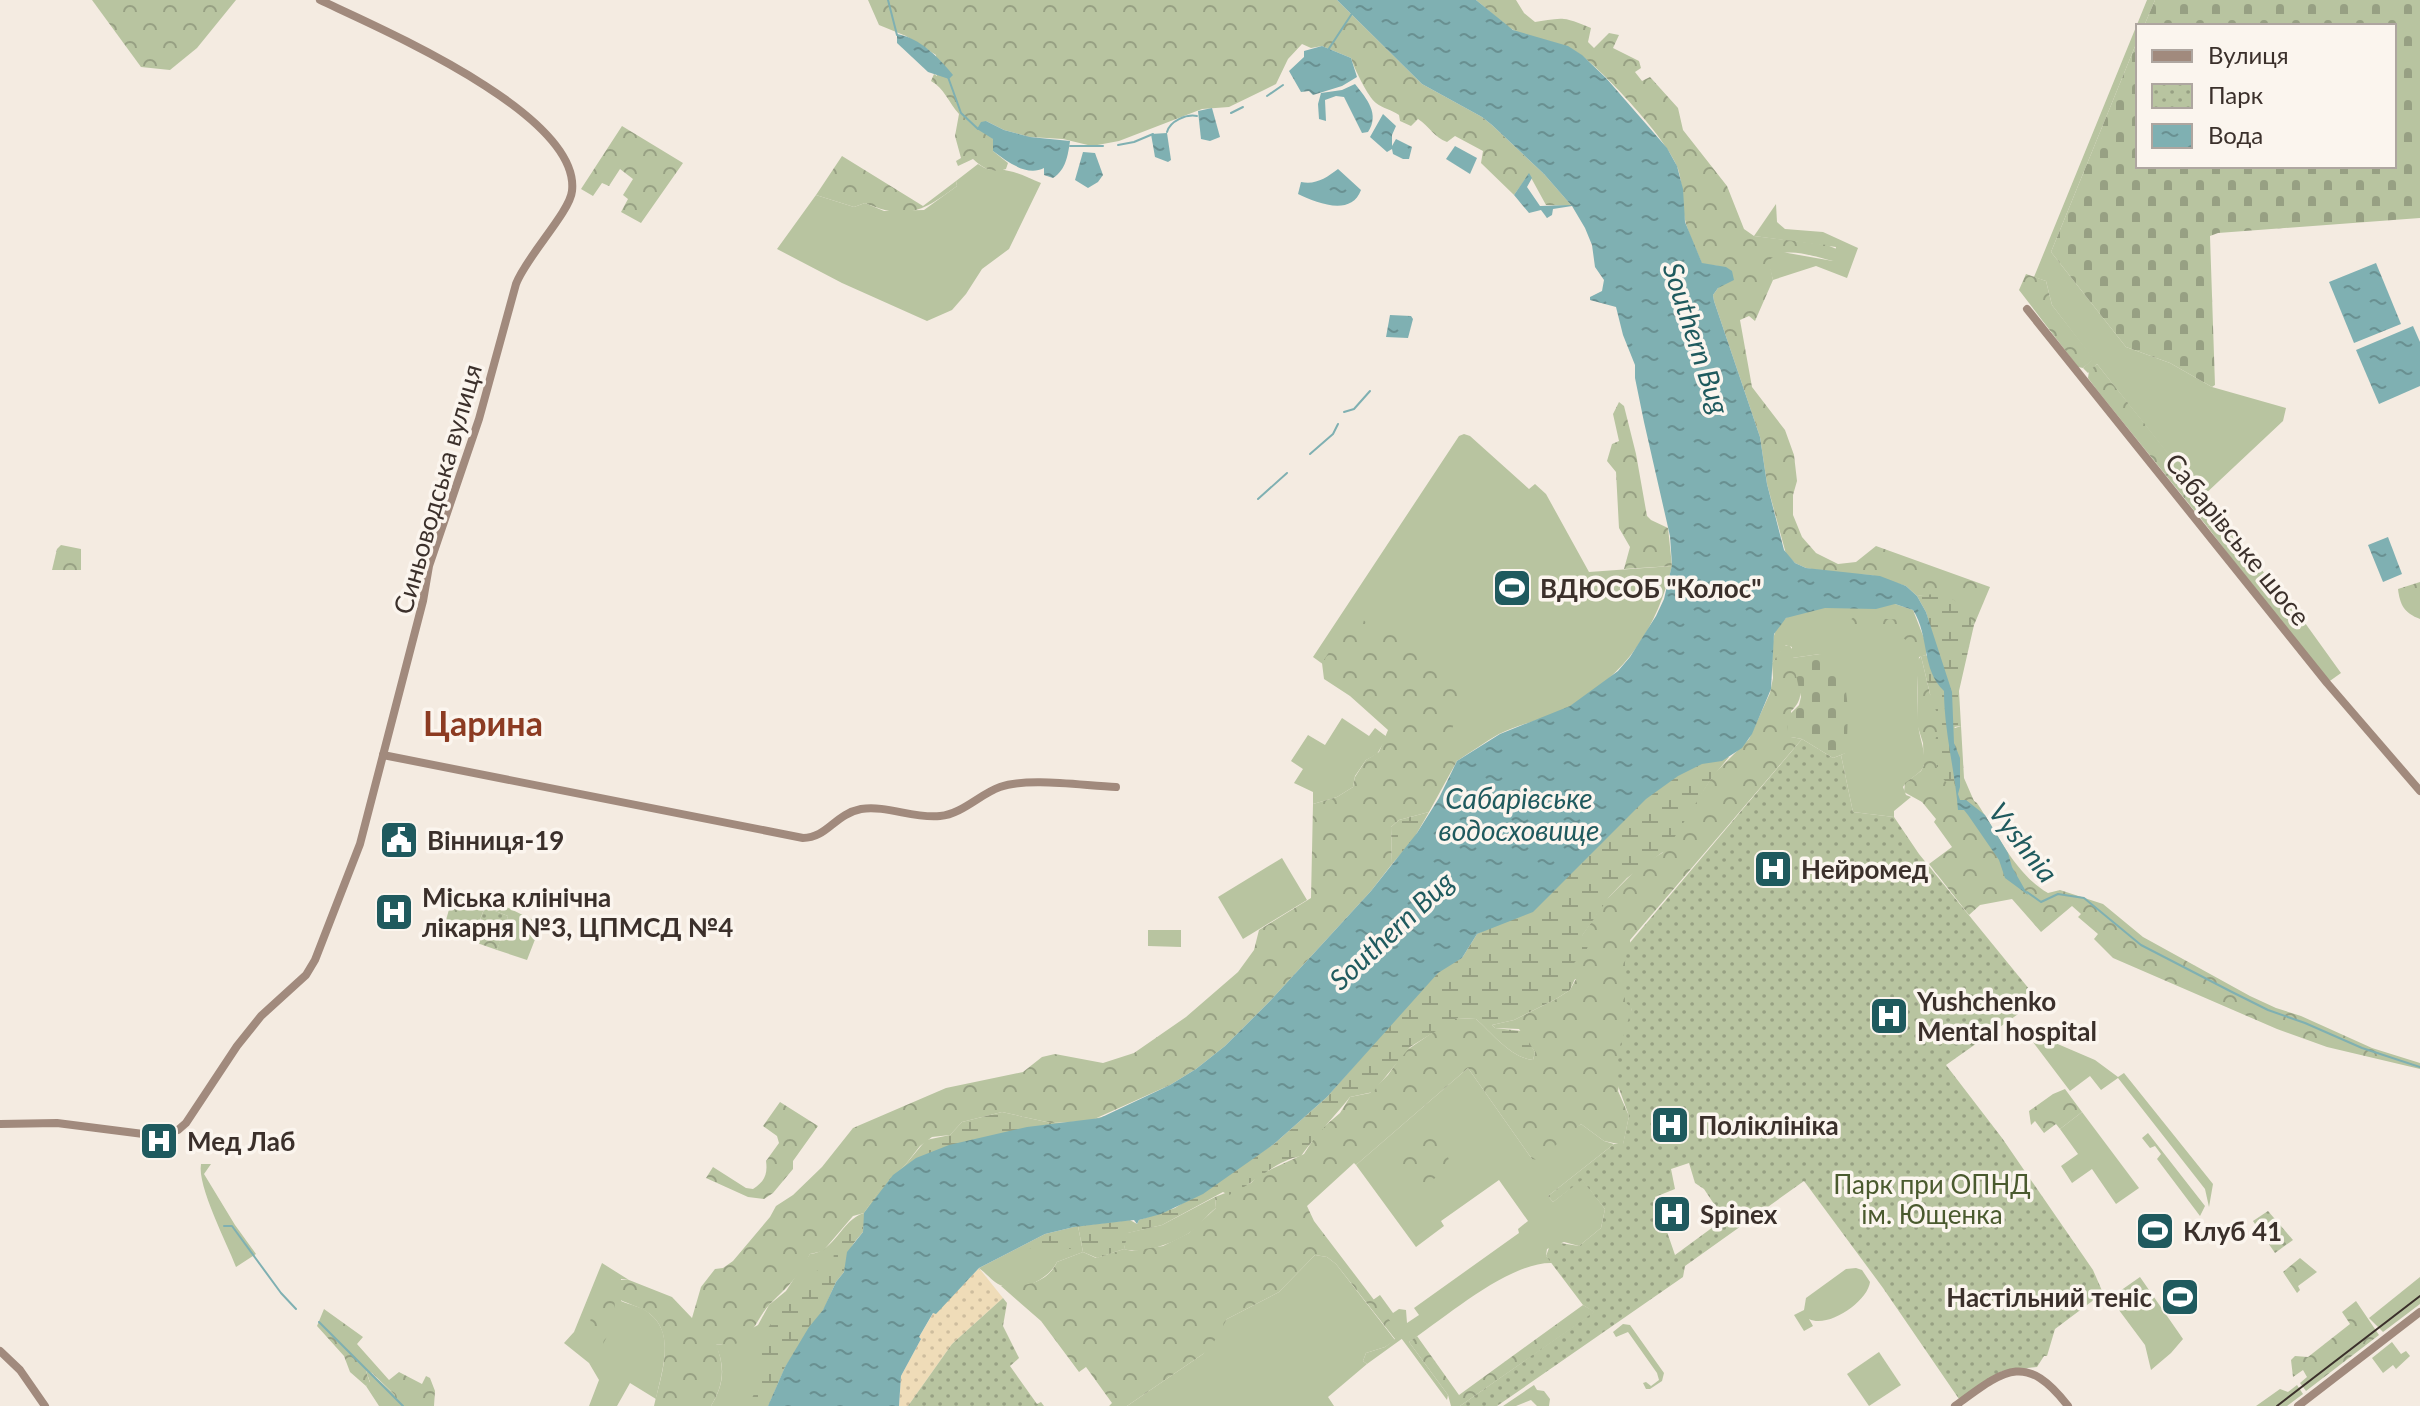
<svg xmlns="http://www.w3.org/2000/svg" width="2420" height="1406" font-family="Lato,sans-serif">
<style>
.grass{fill:#b8c4a0}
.forest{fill:url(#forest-crowns)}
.wetland{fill:url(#wetland-marsh)}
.sand{fill:url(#sand-dots)}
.cemetery{fill:url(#cemetery-stones)}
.park{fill:url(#park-dots);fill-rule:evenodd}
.water{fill:url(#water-ripples)}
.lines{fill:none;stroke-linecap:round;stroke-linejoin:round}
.stream{stroke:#7fb0b2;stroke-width:2}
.secondary{stroke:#a18a7d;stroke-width:8}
.tram{stroke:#3b302b;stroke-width:2}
.labels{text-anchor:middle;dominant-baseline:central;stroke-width:7;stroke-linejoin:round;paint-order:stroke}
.street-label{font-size:26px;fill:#3b302b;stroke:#fbf5ee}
.poi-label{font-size:26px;font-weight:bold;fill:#3b302b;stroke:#fbf5ee;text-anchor:start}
.park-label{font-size:26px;fill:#4a5a2e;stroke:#fbf5ee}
.water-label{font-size:28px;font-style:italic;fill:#1f5a5e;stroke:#fbf5ee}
.district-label{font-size:34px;font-weight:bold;fill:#8c3b22;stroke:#fbf5ee}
</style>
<defs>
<pattern id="forest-crowns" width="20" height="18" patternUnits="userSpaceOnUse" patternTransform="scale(2)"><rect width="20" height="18" fill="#b8c4a0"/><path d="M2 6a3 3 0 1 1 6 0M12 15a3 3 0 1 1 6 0" fill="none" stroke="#97a083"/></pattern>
<pattern id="wetland-marsh" width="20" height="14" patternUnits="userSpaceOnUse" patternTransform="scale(2)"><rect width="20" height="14" fill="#b8c4a0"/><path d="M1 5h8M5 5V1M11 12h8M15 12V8" fill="none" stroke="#97a083"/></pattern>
<pattern id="sand-dots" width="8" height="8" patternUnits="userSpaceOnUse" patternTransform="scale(2)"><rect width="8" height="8" fill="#efdcb8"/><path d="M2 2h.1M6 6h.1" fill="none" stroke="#cebd9e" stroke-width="1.8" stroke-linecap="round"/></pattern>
<pattern id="cemetery-stones" width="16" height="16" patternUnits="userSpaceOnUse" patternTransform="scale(2)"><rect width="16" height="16" fill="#b8c4a0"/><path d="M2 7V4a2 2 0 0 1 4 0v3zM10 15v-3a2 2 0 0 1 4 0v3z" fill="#97a083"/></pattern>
<pattern id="park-dots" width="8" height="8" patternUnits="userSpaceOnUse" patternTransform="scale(2)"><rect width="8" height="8" fill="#b8c4a0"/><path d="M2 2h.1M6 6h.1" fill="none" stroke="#97a083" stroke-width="1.8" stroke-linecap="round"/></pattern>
<pattern id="water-ripples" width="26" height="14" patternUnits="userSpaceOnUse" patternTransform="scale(2)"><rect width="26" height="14" fill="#7fb0b2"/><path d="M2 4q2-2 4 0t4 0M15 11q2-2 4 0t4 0" fill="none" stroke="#699091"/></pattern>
</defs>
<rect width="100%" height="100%" fill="#f4ebe1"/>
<g class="grass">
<polygon points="2147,0 2155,0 2144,26 2138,26 2138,39 2051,252 2126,347 2170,363 2212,387 2286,408 2283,421 2202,497 2097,364 2088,373 2083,368 2093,359 2052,305 2046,281 2034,277"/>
<path d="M978,164C995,175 995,167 1009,171C1020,173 1031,179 1041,183L1009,249L982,269L966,294L952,310L927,321L842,283L777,249L816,195L854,207L865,203L884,211L924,210L957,186L956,181Z"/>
<polygon points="1776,204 1777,222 1785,229 1823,232 1858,248 1847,278 1816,266 1773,280 1768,261 1774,255 1782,252 1833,261 1836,247 1754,236"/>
<path d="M1464,434L1470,436L1529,489L1535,484L1546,494L1589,572L1672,566C1657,628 1626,675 1569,707C1547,719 1522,723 1499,734C1485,742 1471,752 1457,761L1313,657L1459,436Z"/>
<polygon points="2223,522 2278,590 2282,591 2341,673 2327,683 2206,525 2217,526"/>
<path d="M1895,604L1913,610L1927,646L1926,655L1919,657C1918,678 1916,700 1918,721C1918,736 1926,749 1924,765C1922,774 1908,778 1903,787L1906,795L1911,797L1894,811V817L1853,812L1841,755L1845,753L1820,654L1792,658V647L1786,645L1772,663C1773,651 1771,637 1778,626C1793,601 1868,605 1895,604Z"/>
<polygon points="1342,718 1369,736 1375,728 1387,737 1377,754 1366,760 1355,776 1353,787 1337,797 1313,804 1313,792 1294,783 1303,769 1291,761 1308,735 1325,745"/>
<polygon points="1282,858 1307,900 1243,939 1218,897"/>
<polygon points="488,898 541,924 527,960 497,950 508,916 485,907"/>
<polygon points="1148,930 1181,930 1181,947 1148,946"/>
<polygon points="2023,1029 2095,1060 2118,1077 2124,1073 2213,1184 2209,1207 2205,1189 2118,1078 2101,1090 2090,1076 2070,1091"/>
<path d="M1468,1068L1532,1159L1581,1124L1604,1141L1614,1144L1548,1196L1553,1202L1582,1179L1605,1209L1601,1228L1579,1246L1564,1242L1547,1249L1546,1256L1553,1263C1510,1261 1446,1317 1409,1342L1448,1395L1447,1400L1373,1300L1380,1295L1393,1313L1399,1309L1406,1310L1407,1323L1419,1315L1414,1308L1519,1233L1518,1229L1528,1221L1499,1180L1441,1221L1444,1226L1416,1247L1356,1165Z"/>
<polygon points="2082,1112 2139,1188 2116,1204 2092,1169 2072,1183 2061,1166 2078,1154 2060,1129"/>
<polygon points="2148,1133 2205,1206 2200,1216 2157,1159 2161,1154 2155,1146 2150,1148 2142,1138"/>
<path d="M201,1164H211L204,1174L235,1225L256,1254L236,1267C227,1243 197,1186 201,1164Z"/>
<path d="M1215,1197L1216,1208C1208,1214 1204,1220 1197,1227C1183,1240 1143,1256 1124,1249L1127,1233L1162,1225Z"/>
<path d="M864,1213V1225L844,1260L825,1307L785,1367L768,1406H711C724,1385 726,1366 715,1344L722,1345L758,1325L769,1305L786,1291L810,1254C835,1252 841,1220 864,1213Z"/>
<path d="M1078,1226L1083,1252L1057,1262C1049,1279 1020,1294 1000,1285C993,1282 986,1273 979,1268L1045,1234Z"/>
<polygon points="1315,1255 1327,1257 1336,1264 1395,1340 1385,1347 1366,1353 1363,1361 1367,1364 1328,1397 1334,1406 1127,1406 1203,1354 1227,1319 1279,1292"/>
<path d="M602,1263L629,1280L621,1279V1301C630,1305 643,1307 650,1314C676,1334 661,1373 656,1399L630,1383L617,1406H589L599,1380L589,1363L564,1343L574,1332Z"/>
<path d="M1856,1268L1862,1270L1870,1282C1868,1301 1828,1329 1809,1319L1813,1326L1804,1331L1794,1315L1804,1310L1806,1298L1846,1269Z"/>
<polygon points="2140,1277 2183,1339 2171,1353 2151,1370 2145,1345 2110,1298"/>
<polygon points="2420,1277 2420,1304 2383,1332 2369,1318"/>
<polygon points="1623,1324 1630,1325 1664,1373 1662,1381 1650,1389 1646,1389 1643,1383 1646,1382 1651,1386 1659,1380 1657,1373 1628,1332 1616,1337 1613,1332"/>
<polygon points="2392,1342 2401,1354 2406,1351 2410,1356 2396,1369 2393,1365 2383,1373 2372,1358"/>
<polygon points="1879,1352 1901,1385 1869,1406 1847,1374"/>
<polygon points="366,1371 371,1373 395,1395 395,1406 379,1406 366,1386 370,1382"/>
<polygon points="1534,1385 1537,1390 1544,1391 1550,1399 1549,1406 1537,1406 1531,1400 1516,1406 1503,1406"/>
<polygon points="2297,1385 2303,1394 2287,1406 2256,1406 2280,1389 2288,1392"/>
</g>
<g class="forest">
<polygon points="92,0 236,0 197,48 170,70 141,67"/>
<path d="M868,0H1337L1422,84L1482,117L1492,125L1544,174L1572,206L1546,205L1529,174L1514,195L1481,163L1483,151L1455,136L1447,142C1434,137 1430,127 1418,119L1411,126L1400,121L1399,115C1392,110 1382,108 1376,103C1368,97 1354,68 1351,58L1322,46L1311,48L1302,44L1288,59L1276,84L1264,90L1229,107L1202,109L1119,141L1092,146L1063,139L1030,137L1004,130L986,121L993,139V151L1008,163L1006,169C992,174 983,168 973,159L958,166L956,161L961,158L955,136L959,114C949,103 944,88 931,81L934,74L937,76L936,55L906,36L879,25Z"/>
<path d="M1476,0H1516L1524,13L1535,22C1544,21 1556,18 1564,19C1570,19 1586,26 1591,28L1588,42L1594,48L1609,33L1619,35L1613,48L1639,61L1641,68L1635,72L1642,81L1650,77L1678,108L1683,130L1727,186L1744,229L1754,236L1827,245L1839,250V259L1833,261C1815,257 1782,244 1769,261L1773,280L1755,321L1749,316L1740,320L1752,387L1785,430L1794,455L1797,481L1793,495V515L1802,537L1816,553L1838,564L1856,562L1876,546L1990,587L1974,625C1963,606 1938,594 1917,596L1906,586L1871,575L1841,574L1806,568L1795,563L1786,554L1767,484L1760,437L1714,301L1713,295L1718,288V266L1702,264C1697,251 1690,237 1686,224C1681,206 1684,187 1678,169C1669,141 1603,70 1578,53C1559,40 1535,41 1515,31C1501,23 1489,10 1476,0Z"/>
<polygon points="622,126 683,163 641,223 621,212 628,199 623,195 633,179 620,169 609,186 602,183 593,196 581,189"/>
<path d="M842,156L923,206L956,181L957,186C923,211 907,221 865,203L854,207L816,195Z"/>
<polygon points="2026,274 2046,281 2052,305 2094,359 2083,368 2078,367 2019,290"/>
<polygon points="2097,364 2223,522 2217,526 2206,525 2097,390 2088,378 2089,371"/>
<polygon points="1619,402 1624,406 1636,454 1647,516 1651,520 1668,528 1672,566 1624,569 1630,547 1619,528 1616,472 1607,461 1612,444 1619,441 1613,414"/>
<polygon points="61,545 81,549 81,570 52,570 57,549"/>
<path d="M2420,582V619C2404,613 2400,605 2398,589Z"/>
<path d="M1355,612L1373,629L1391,628L1454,681L1467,697L1447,739L1457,761L1429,812L1399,820L1391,827L1392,864L1371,891L1270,1001L1225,1046L1196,1069L1170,1085L1090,1121L1051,1123L1002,1112L962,1122L950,1135L932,1137L920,1146L906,1164L881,1188L864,1213L853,1216L823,1251L810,1254C798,1278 789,1285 771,1303C752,1322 752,1351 716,1344C725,1367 724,1385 711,1406H654C660,1379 677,1335 650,1314C640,1306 626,1304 615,1297L611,1286L614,1280H629L672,1297L692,1318L701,1287L715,1269L723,1268L733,1261L770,1217L776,1206L793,1195L822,1167L853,1128L946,1088L1023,1072L1042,1057L1055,1054L1103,1063L1134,1053L1186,1017L1238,972L1254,950L1259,930L1311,898L1313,804L1337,797L1353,787L1355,777L1366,760L1379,752L1388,730L1350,696L1324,679L1322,663Z"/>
<path d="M1854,617L1905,620L1920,643V650C1906,642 1886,618 1868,635L1863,629L1850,626V620Z"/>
<path d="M1789,645L1793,650C1791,672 1812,693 1791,711V737L1802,739L1630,940L1632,1008L1618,1091L1629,1116L1623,1145L1604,1141L1581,1124L1538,1160L1532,1159L1468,1068L1356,1165L1354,1163L1307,1206L1314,1221L1403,1338L1367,1364L1363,1361L1366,1353L1385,1347L1395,1339L1336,1264L1327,1257L1315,1255L1279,1292L1227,1319L1211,1347L1203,1354L1127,1406H1109L1112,1403L1086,1367L1079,1372L1041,1321L1001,1286C1023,1287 1047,1284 1057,1262L1083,1252L1096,1258L1124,1249L1132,1251L1163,1246L1189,1233L1216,1208L1215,1197L1251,1183L1259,1175L1304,1154L1318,1132L1340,1113L1350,1097L1370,1093L1388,1075L1404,1052L1451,1020L1457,1018L1476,1019C1492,1033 1511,1058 1533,1060L1535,1052L1519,1029L1495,1028L1492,1025L1514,1020L1556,999L1570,990L1576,979L1560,982L1581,937L1606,900L1640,866L1662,853L1714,774L1749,739L1770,693L1773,678L1772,663L1784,646Z"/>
<path d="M1921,656L1930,694L1955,728L1961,726L1964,778L1974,801L1977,803C1998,834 2015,874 2048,893L2060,890L2103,904L2143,937L2250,996L2276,1008L2301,1016L2372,1048L2420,1063V1069L2327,1047L2277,1029L2113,958L2094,939L2098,934L2078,917L2081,914L2072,906L2041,932L2012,899L1980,905L1969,915L1929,864L1952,847L1934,822L1936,819L1922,802L1904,792L1905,783L1921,771L1924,765L1923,743L1917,724L1918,660Z"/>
<polygon points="458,892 486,904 476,930 501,939 497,950 443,931 453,895"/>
<polygon points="2065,1089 2082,1112 2060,1129 2056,1124 2044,1133 2035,1121 2031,1125 2029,1111 2053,1094"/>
<path d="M780,1102L818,1126L793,1161V1169L773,1193L764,1199L748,1197L706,1178L713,1167L746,1188L753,1189C764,1182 768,1175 766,1161L779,1143L777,1136L763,1126Z"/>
<path d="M1435,1136L1442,1139L1449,1160L1448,1165L1423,1190L1416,1191L1401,1177C1395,1153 1417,1145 1435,1136Z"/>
<polygon points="2300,1258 2317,1272 2298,1286 2300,1290 2297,1293 2283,1272"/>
<path d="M604,1296H612C622,1314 606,1341 595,1356L588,1339L595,1337L590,1323L591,1317L594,1316L598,1323L600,1322Z"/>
<polygon points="2356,1301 2379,1335 2306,1391 2300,1383 2307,1377 2303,1370 2293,1377 2291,1360 2295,1356 2308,1357 2350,1324 2342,1312"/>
<polygon points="1583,1305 1595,1312 1460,1406 1451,1406 1448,1395 1409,1342 1417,1336 1459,1395"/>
<polygon points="324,1309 363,1337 357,1344 389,1380 399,1372 422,1384 426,1376 430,1378 435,1391 434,1406 395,1406 395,1395 372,1373 366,1371 370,1383 366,1386 350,1372 344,1356 317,1326"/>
</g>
<g class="wetland">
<path d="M1934,594C1955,595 1965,608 1974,625L1959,691L1961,726L1947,728L1955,768L1954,785L1952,787C1931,773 1932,744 1940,722L1930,694L1921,656L1926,655L1930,659L1938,655L1926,612L1917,596Z"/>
<path d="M1721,754L1729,757L1711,779L1667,849L1627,878L1609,897L1582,936L1589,940C1588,956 1577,956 1571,968L1577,974L1570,990L1556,999L1514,1020L1492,1025L1495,1028L1522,1031L1535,1052L1533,1060C1511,1058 1492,1033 1476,1019L1457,1018L1410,1047L1373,1092L1350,1097C1334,1117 1316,1135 1301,1156C1274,1161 1254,1184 1229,1195L1223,1192L1162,1225L1128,1233L1124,1249L1097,1258L1083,1252L1078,1226L1130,1220L1137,1224L1139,1220L1175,1208L1274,1144L1327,1097L1424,986L1444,967L1462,958L1477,934L1491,927L1649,780Z"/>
<polygon points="1429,812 1413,840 1392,864 1391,827 1399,820"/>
<polygon points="1002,1112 1051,1123 1079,1122 1106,1116 1103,1126 864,1222 863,1232 852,1245 844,1272 836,1282 823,1310 809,1327 785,1367 768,1406 748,1406 759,1384 763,1334 812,1272 833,1267 834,1250 839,1241 864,1222 864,1213 881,1187 906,1164 926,1140 950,1135 962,1122"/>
<polygon points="1071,1231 1078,1237 1075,1248 1055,1251 1029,1248 1042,1238"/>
</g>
<polygon class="sand" points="979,1268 1003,1298 952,1344 908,1406 899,1406 901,1376 921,1339 919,1337 934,1312 936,1313"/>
<g class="cemetery">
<polygon points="2155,0 2420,0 2420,218 2218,233 2210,236 2215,385 2212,387 2170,363 2126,347 2051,252 2138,39 2138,166 2394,166 2394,26 2144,26"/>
<path d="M1820,654C1855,667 1847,719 1847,749L1846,753L1833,758L1802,739L1791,737L1788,731L1787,717L1799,705L1801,697L1792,658Z"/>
</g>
<g class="park">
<path d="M1802,739L1833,758L1841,755L1853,812L1894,817L1919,854L2038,1000L1946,1065L2002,1138L2093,1270L2103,1293L2055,1329L2047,1356H2044L2037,1367L2002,1371L1959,1399L1883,1288L1804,1181L1685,1266L1683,1277L1497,1406H1460L1594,1312L1583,1305L1546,1256L1550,1245L1554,1242L1579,1246L1601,1228L1605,1209L1582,1180L1553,1202L1548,1196L1614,1144H1623L1629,1116L1617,1083L1618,1052L1632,1008L1625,1002V962L1628,945ZM1689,1163L1695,1183L1704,1189L1724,1219L1675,1255L1655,1197L1675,1189L1671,1169Z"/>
<polygon points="485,907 508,916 501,939 476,930"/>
<polygon points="2268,1211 2293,1240 2275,1253 2253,1221"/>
<polygon points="1003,1298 1007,1303 1003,1326 1019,1358 1010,1366 1037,1404 1041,1402 1044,1406 908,1406 952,1344"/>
</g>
<g class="water">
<path d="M1337,0H1476L1513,30L1568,46L1582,55L1606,78L1667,148L1677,166L1683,189L1685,222L1702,263L1726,267L1732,271L1734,280L1718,288L1713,295L1714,301L1760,437L1767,484L1784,550L1795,563L1806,568L1880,576L1906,586L1917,596L1926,612L1952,692L1954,743L1960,758V787L1958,794L1960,800H1966L1985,815L2008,853L2012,867L2028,895L2005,878L1999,860L1968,815L1964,810H1958C1955,771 1944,731 1944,691C1921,669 1930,637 1913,610L1895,604L1876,609L1825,608L1786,618L1774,634L1771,689L1752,734L1742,748L1722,761L1702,764L1678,776L1646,799L1533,912L1477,934L1462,958L1438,973L1327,1097L1274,1144L1203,1194L1161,1214L1139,1220L1137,1224L1134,1220L1074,1227L1045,1234L979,1268L936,1314L933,1313L919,1337L921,1339L901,1376L899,1406H768L785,1367L809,1327L823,1310L836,1282L844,1272L847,1252L863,1232L864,1213L893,1175L916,1158L949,1145L1027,1127L1100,1118L1170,1085L1196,1069L1225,1046L1270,1001L1371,891L1417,833L1439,798L1457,761L1500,734L1570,706L1618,671L1630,657L1656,616L1664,599L1672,565L1670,536L1644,422L1635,378V365L1623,335L1616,307L1590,300V297L1602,291L1604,280L1595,267L1592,245L1585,228L1572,206L1553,209L1552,215L1547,218L1541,210L1529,213L1514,195L1529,173L1532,178L1527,187L1540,206L1571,205L1544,174L1492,125L1482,117L1422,84Z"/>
<path d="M897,34C920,38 939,58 953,75L949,79L928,72L897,43Z"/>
<polygon points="1322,46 1351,58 1357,77 1342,86 1313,95 1309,91 1301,92 1289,71 1304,57 1304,51"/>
<path d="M1355,84C1367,99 1380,114 1368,132L1362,133L1344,97L1336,96L1325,100L1326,121L1319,119L1318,104L1321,93L1342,90Z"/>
<polygon points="1212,108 1220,137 1210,141 1201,139 1198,111"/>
<polygon points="1383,114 1396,126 1392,135 1392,146 1396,139 1412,147 1409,159 1403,159 1393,154 1392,149 1387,152 1370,137"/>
<path d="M986,121L1004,130L1030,137L1070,141C1068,155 1066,170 1053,178L1044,175V168C1027,177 1008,162 993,151V139L977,129L981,122Z"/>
<polygon points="1167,133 1171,160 1168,162 1155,157 1151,134"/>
<polygon points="1455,146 1477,158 1470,174 1446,159"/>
<polygon points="1083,152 1095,153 1103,175 1098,182 1088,188 1075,180"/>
<path d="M1338,169L1361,190C1351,217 1317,203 1298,194L1301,182C1316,185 1326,178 1338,169Z"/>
<polygon points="2376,263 2401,324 2354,343 2329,282"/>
<polygon points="1390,315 1411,316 1413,319 1408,338 1386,337"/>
<polygon points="2413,326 2420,342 2420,386 2379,404 2356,350"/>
<polygon points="2388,537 2402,574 2383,582 2368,545"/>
</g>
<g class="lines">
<g class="stream">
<polyline points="888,0 897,35"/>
<polyline points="1328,50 1353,12"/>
<polyline points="948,77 961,113 978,129"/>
<polyline points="1267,96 1283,85"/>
<polyline points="1231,113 1243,107"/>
<path d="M1167,132C1170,121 1186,114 1197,116"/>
<polyline points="1118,145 1134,142 1153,134"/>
<polyline points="1070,146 1103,146"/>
<polyline points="1344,412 1354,409 1370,391"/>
<polyline points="1310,454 1333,434 1338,424"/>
<polyline points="1258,499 1287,473"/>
<polyline points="2027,892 2041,902 2058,894 2084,898 2141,945 2230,991 2268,1010 2305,1023 2362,1048 2420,1067"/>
<polyline points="224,1226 232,1226 281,1293 296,1309"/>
<polyline points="319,1322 403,1406"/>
</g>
<g class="secondary">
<polyline points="2027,309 2327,683 2420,791"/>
<path d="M383,755L803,838C827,838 835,814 861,809C887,805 914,819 940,816C962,814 980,794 1000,787C1028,777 1085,786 1116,787"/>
<path d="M0,1124L57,1123L159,1136L178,1130L186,1123L237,1046L261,1016L306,975L315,960L360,844L423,601L429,566L479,419L516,284C526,257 570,212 572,191C581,114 379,28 320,0"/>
<polyline points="0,1351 20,1370 45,1406"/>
<path d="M1955,1406C2003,1371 2025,1350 2068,1406"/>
<polyline points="2298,1406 2420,1312"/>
</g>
<polyline class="tram" points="2277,1406 2420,1296"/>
</g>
<defs>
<symbol id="stadium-square" viewBox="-11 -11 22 22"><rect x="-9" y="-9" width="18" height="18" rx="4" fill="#1f5a5e" stroke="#fbf5ee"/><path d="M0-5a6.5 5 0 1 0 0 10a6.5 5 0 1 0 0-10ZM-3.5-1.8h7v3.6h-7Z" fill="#fff"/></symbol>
<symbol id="civic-square" viewBox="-11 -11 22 22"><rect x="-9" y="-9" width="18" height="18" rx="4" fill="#1f5a5e" stroke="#fbf5ee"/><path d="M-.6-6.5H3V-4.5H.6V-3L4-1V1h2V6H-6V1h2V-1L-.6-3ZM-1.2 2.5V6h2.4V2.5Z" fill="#fff"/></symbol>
<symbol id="hospital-square" viewBox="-11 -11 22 22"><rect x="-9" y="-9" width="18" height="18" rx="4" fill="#1f5a5e" stroke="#fbf5ee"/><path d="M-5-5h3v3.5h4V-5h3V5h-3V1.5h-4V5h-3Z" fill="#fff"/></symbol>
</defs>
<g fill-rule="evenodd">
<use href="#stadium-square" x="1490" y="566" width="44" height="44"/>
<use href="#civic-square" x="377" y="818" width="44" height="44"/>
<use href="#hospital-square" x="1751" y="847" width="44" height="44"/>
<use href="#hospital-square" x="372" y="890" width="44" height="44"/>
<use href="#hospital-square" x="1867" y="994" width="44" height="44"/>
<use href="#hospital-square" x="1648" y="1103" width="44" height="44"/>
<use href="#hospital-square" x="137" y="1119" width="44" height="44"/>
<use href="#hospital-square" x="1650" y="1192" width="44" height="44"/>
<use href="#stadium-square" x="2133" y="1209" width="44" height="44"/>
<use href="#stadium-square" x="2158" y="1275" width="44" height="44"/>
</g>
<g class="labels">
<g class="street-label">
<text transform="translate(437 489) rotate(-74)">Синьоводська вулиця</text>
<text transform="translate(2238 539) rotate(51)">Сабарівське шосе</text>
</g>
<g class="poi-label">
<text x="1540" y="588">ВДЮСОБ "Колос"</text>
<text x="427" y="840">Вінниця-19</text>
<text x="1801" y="869">Нейромед</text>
<text x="422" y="897">Міська клінічна<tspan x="422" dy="30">лікарня №3, ЦПМСД №4</tspan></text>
<text x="1917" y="1001">Yushchenko<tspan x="1917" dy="30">Mental hospital</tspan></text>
<text x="1698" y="1125">Поліклініка</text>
<text x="187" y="1141">Мед Лаб</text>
<text x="1700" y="1214">Spinex</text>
<text x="2183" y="1231">Клуб 41</text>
<text x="2152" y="1297" text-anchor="end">Настільний теніс</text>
</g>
<g class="park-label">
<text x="1932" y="1184">Парк при ОПНД<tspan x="1932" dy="30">ім. Ющенка</tspan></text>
</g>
<g class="water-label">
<text transform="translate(1697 338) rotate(72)">Southern Bug</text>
<text x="1519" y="798">Сабарівське<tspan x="1519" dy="32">водосховище</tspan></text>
<text transform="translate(2024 842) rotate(52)">Vyshnia</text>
<text transform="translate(1391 930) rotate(-43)">Southern Bug</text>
</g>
<g class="district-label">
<text x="483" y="722">Царина</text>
</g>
</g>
<rect x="2136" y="24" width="260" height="144" fill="#fbf5ee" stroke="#aea6a0" stroke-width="2"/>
<rect x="2152" y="50" width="40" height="12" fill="#a18a7d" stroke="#aea6a0" stroke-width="2"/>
<text x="2208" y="64" font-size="24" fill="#3b302b">Вулиця</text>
<rect x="2152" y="84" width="40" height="24" fill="url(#park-dots)" stroke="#aea6a0" stroke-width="2"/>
<text x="2208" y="104" font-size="24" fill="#3b302b">Парк</text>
<rect x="2152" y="124" width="40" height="24" fill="url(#water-ripples)" stroke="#aea6a0" stroke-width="2"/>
<text x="2208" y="144" font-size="24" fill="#3b302b">Вода</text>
</svg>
